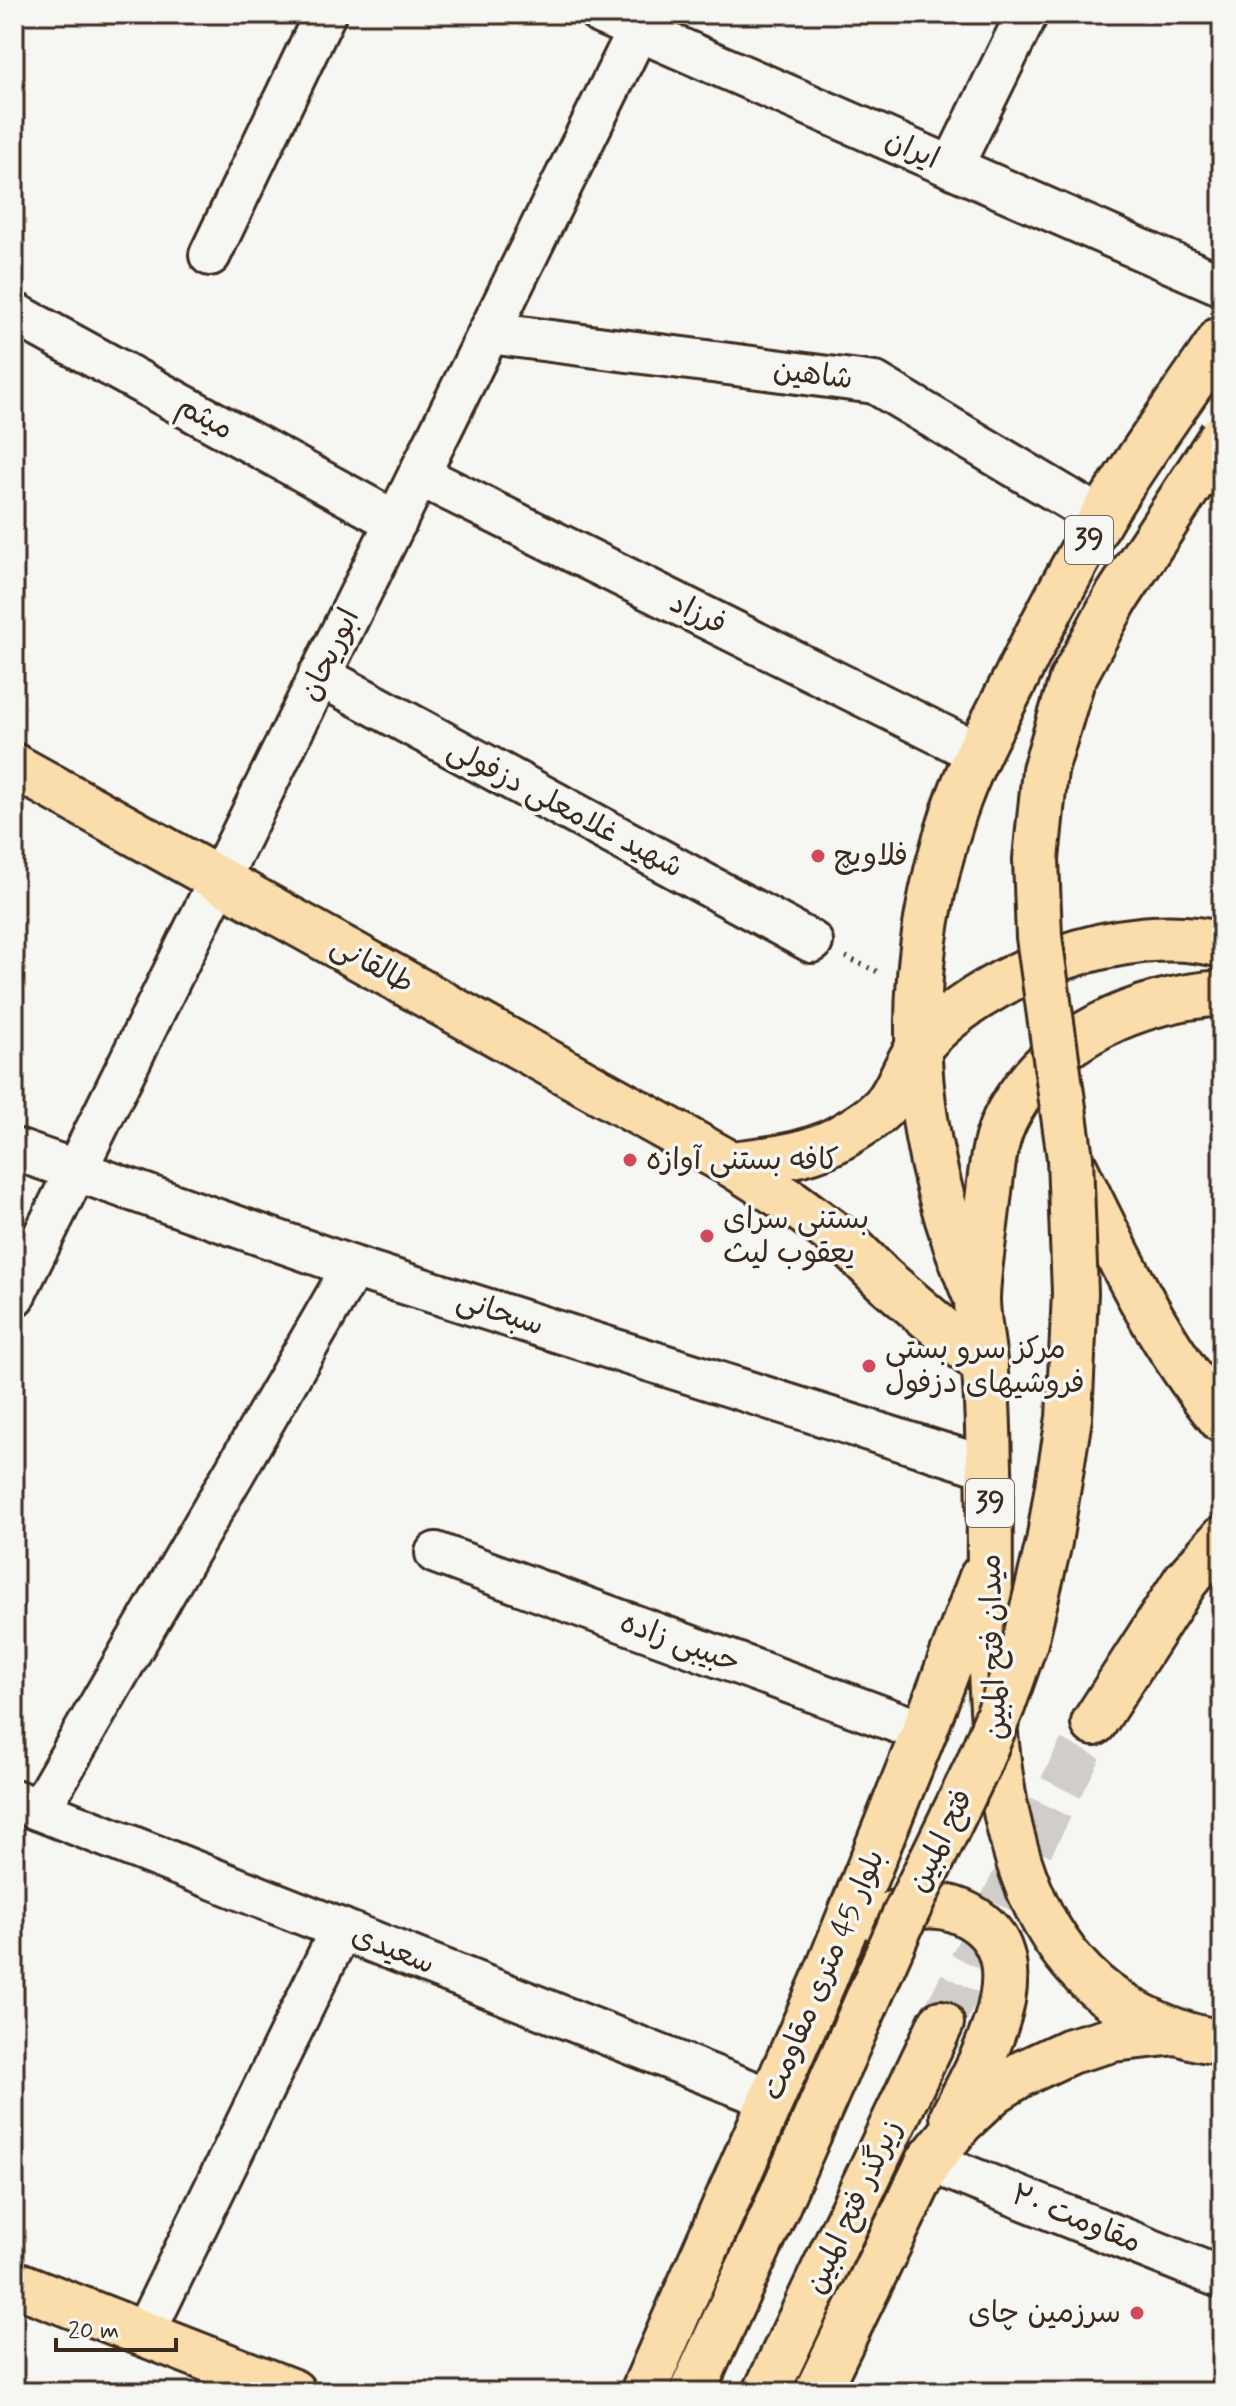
<svg xmlns="http://www.w3.org/2000/svg" width="1236" height="2406" font-family="Mynerve,'Playpen Sans Arabic',sans-serif">
<style>
.lines{fill:none;stroke-linecap:round;stroke-linejoin:round}
.major-tunnel{stroke:#d1cdc8;stroke-width:44;stroke-dasharray:44 22;stroke-linecap:butt}
.minor-casing{stroke:#3b2a1e;stroke-width:46}
.major-casing{stroke:#3b2a1e;stroke-width:50}
.path{stroke:#3b2a1e;stroke-width:5;stroke-dasharray:2 6;stroke-linecap:butt}
.minor{stroke:#f6f6f2;stroke-width:40}
.major{stroke:#faddab;stroke-width:44}
.major-bridge-casing{stroke:#3b2a1e;stroke-width:50;stroke-linecap:butt}
.major-bridge{stroke:#faddab;stroke-width:44}
.poi-dot{fill:#d1495b;stroke:#f6f6f2;stroke-width:3}
.labels{text-anchor:middle;dominant-baseline:central;stroke-width:7;stroke-linejoin:round;paint-order:stroke}
.shield{fill:#f6f6f2;stroke:#73675e;stroke-width:2}
.shield-label{font-size:28px;font-weight:bold;fill:#3b2a1e}
.street-label{font-size:30px;fill:#3b2a1e;stroke:#f6f6f2}
.poi-label{font-size:30px;fill:#3b2a1e;stroke:#f6f6f2;text-anchor:start}
</style>
<rect width="100%" height="100%" fill="#f6f6f2"/>
<filter id="ink" filterUnits="userSpaceOnUse"><feTurbulence type="fractalNoise" baseFrequency=".0125" numOctaves="2"/><feDisplacementMap in="SourceGraphic" scale="16" xChannelSelector="R" yChannelSelector="G"/><feConvolveMatrix kernelMatrix="1 2 1 2 8 2 1 2 1" color-interpolation-filters="sRGB"/></filter>
<g filter="url(#ink)">
<g class="lines">
<polyline class="major-tunnel" points="941,2023 1094,1723"/>
<defs>
<g id="minor">
<polyline points="601,14 1222,285"/>
<polyline points="952,167 1027,14"/>
<polyline points="210,255 325,14"/>
<polyline points="14,313 396,522"/>
<polyline points="489,333 875,383 1101,518"/>
<polyline points="419,475 978,753"/>
<polyline points="319,675 812,942"/>
<polyline points="14,1149 353,1267 989,1468"/>
<polyline points="14,1296 646,14"/>
<polyline points="436,1553 924,1732"/>
<polyline points="14,1800 771,2099"/>
<polyline points="39,1810 353,1267"/>
<polyline points="929,2161 1222,2278"/>
<polyline points="144,2334 341,1929"/>
</g>
<g id="major">
<polyline points="14,766 731,1164 791,1202 848,1244 882,1278 985,1366"/>
<path d="M1222,993C1138,999 1052,1035 1009,1112C993,1140 992,1169 988,1200C985,1232 978,1265 977,1298C977,1319 982,1341 984,1362C988,1397 988,1432 989,1467C995,1632 961,1915 1130,2010C1159,2026 1189,2039 1222,2042"/>
<path d="M1070,1158C1114,1248 1157,1342 1222,1420"/>
<path d="M731,1164C772,1159 813,1156 848,1133C860,1126 878,1114 887,1103C899,1088 905,1066 917,1050C977,974 1128,919 1222,945"/>
<path d="M974,1292C908,1132 899,978 954,812C969,767 993,723 1015,680C1041,626 1070,572 1100,520C1137,457 1182,398 1222,338"/>
<polyline points="1094,1723 1186,1580 1222,1539"/>
<path d="M879,1920C906,1906 933,1900 961,1912C1048,1950 982,2060 953,2116"/>
<polyline points="14,2283 293,2392"/>
<polyline points="643,2392 824,1980 924,1732 982,1577"/>
<polyline points="692,2392 770,2222"/>
<polyline points="766,2392 941,2023"/>
<polyline points="817,2392 929,2161 961,2122 994,2091 1023,2073 1070,2051 1113,2039 1177,2032"/>
</g>
</defs>
<use href="#minor" class="minor-casing"/>
<use href="#major" class="major-casing"/>
<polyline class="path" points="846,957 880,973"/>
<use href="#minor" class="minor"/>
<use href="#major" class="major"/>
<defs>
<polyline id="major-bridge" points="770,2222 905,1915 978,1765 1003,1704 1025,1642 1049,1542 1069,1418 1075,1293 1070,1158 1039,937 1036,859 1045,770 1072,680 1115,600 1222,436"/>
</defs>
<use href="#major-bridge" class="major-bridge-casing"/>
<use href="#major-bridge" class="major-bridge"/>
</g>
</g>
<g class="poi-dot">
<circle cx="818" cy="856" r="8"/>
<circle cx="630" cy="1160" r="8"/>
<circle cx="707" cy="1236" r="8"/>
<circle cx="869" cy="1366" r="8"/>
<circle cx="1137" cy="2313" r="8"/>
</g>
<g class="labels">
<g class="shield">
<rect x="1065" y="516" width="48" height="48" rx="6"/>
<rect x="966" y="1479" width="48" height="48" rx="6"/>
</g>
<g class="shield-label">
<text x="1089" y="540">39</text>
<text x="990" y="1503">39</text>
</g>
<g class="street-label">
<text transform="translate(912 150) rotate(24)">ایران</text>
<text transform="translate(813 375) rotate(7)">شاهین</text>
<text transform="translate(205 418) rotate(29)">میثم</text>
<text transform="translate(698 614) rotate(26)">فرزاد</text>
<text transform="translate(330 655) rotate(-64)">ابوریحان</text>
<text transform="translate(565 809) rotate(28)">شهید غلامعلی دزفولی</text>
<text transform="translate(372 965) rotate(29)">طالقانی</text>
<text transform="translate(500 1313) rotate(18)">سبحانی</text>
<text transform="translate(680 1643) rotate(20)">حبیبی زاده</text>
<text transform="translate(994 1647) rotate(-92)">میدان فتح المبین</text>
<text transform="translate(941 1841) rotate(-64)">فتح المبین</text>
<text transform="translate(393 1950) rotate(22)">سعیدی</text>
<text transform="translate(824 1975) rotate(-67)">بلوار 45 متری مقاومت</text>
<text transform="translate(854 2207) rotate(-65)">زیرگذر فتح المبین</text>
<text transform="translate(1076 2219) rotate(22)">مقاومت ۲۰</text>
</g>
<g class="poi-label">
<text x="834" y="856">فلاویچ</text>
<text x="646" y="1160">کافه بستنی آوازه</text>
<text x="723" y="1219">بستنی سرای<tspan x="723" dy="34">یعقوب لیث</tspan></text>
<text x="885" y="1349">مرکز سرو بستی<tspan x="885" dy="34">فروشیهای دزفول</tspan></text>
<text x="1121" y="2313" text-anchor="end">سرزمین چای</text>
</g>
</g>
<rect width="1236" height="2406" fill="none" stroke="#f6f6f2" stroke-width="48"/>
<rect x="24" y="24" width="1188" height="2358" fill="none" stroke="#3b2a1e" stroke-width="3" filter="url(#ink)"/>
<path d="M56 2338v12h120v-12" fill="none" stroke="#3b2a1e" stroke-width="4"/>
<text x="68" y="2338" font-size="24" fill="#3b2a1e" stroke="#f6f6f2" stroke-width="6" paint-order="stroke">20 m</text>
</svg>
